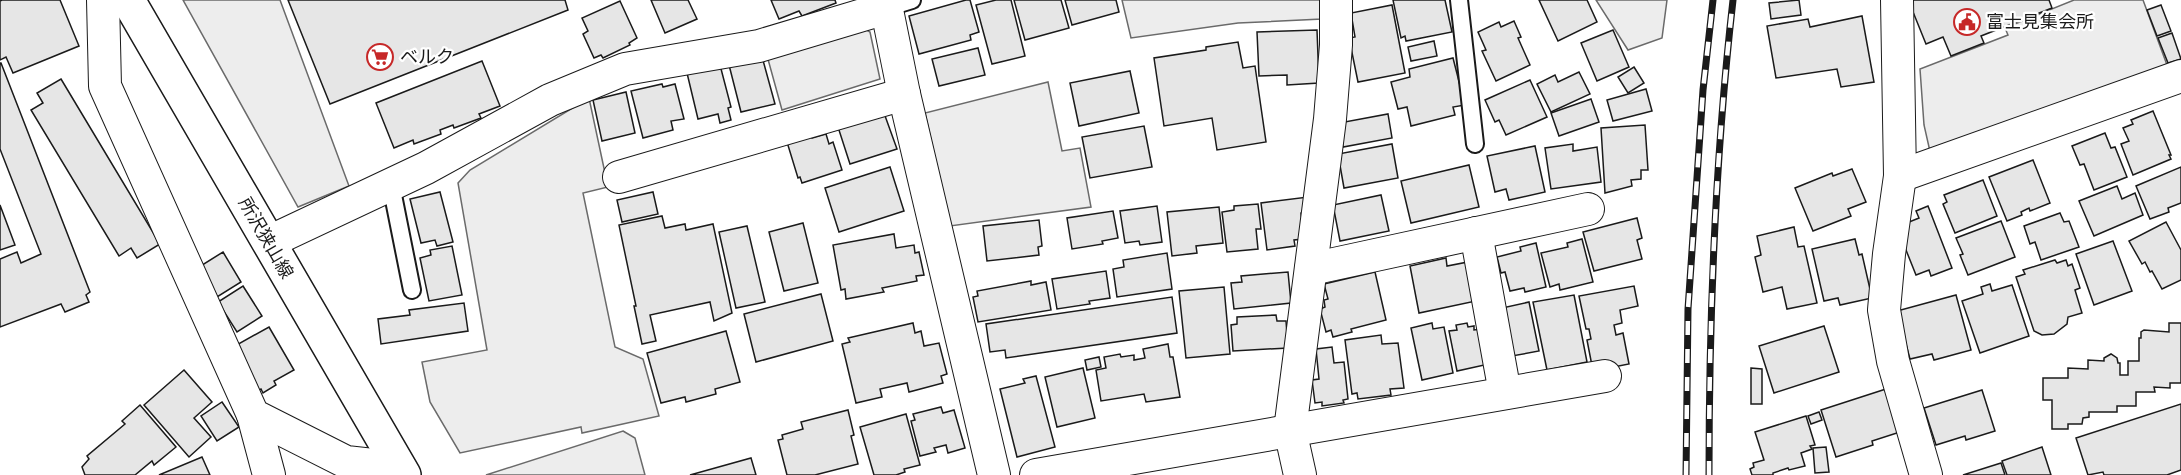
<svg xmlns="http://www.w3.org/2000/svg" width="2181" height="475" font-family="'Fira Sans','Noto Sans JP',sans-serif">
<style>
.parking{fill:#ededed;stroke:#6a6a6a;stroke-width:1.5}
.building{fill:#e6e6e6;stroke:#1a1a1a;stroke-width:1.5}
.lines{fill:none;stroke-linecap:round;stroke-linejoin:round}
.service-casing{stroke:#1a1a1a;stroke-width:20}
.minor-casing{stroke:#1a1a1a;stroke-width:34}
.primary-casing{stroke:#1a1a1a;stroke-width:36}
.service{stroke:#fff;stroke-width:16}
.minor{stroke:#fff;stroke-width:32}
.primary{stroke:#fff;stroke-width:33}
.rail-casing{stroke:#1a1a1a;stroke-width:7}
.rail{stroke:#fff;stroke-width:4.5;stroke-dasharray:14;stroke-linecap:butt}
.labels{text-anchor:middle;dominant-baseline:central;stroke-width:4.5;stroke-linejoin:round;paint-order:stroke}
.poi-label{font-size:18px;fill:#1a1a1a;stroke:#fff;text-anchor:start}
.street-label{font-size:18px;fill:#1a1a1a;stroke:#fff}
</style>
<rect width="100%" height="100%" fill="#fff"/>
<g class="parking">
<polygon points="183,0 280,0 349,186 298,207"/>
<polygon points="1122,0 1323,0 1322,19 1238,23 1131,38"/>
<polygon points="1596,0 1667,0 1662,38 1628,50"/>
<polygon points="2074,0 2143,0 2167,65 1931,156 1924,125 1920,69 2008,35 2005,28"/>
<polygon points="857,24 870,32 880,79 782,110 766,52"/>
<polygon points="1048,82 1062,151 1080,148 1091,207 950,226 925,113"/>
<polygon points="589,98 608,187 583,193 615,347 643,359 659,416 582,433 581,427 460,453 430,402 422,362 487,350 458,183 470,170"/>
<polygon points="623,431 635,438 645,475 486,475"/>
</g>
<g class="building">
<polygon points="2,0 60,0 79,46 13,73 6,57 0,60 0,1"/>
<polygon points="288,0 565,0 568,10 330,104"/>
<polygon points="651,0 688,0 697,19 665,33"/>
<polygon points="771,0 835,0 836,3 802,16 799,11 779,19"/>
<polygon points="966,0 970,0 979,32 970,35 971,40 919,54 909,16"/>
<polygon points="996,0 1011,0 1025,56 992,64 976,5"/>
<polygon points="1014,0 1061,0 1069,28 1025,40"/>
<polygon points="1065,0 1116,0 1119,12 1072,25"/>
<polygon points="1393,0 1445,0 1452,32 1406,41 1405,36 1401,38"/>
<polygon points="1539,0 1587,0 1597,22 1558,41"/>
<polygon points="1799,0 1801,15 1771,19 1769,3"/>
<polygon points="1914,0 2049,0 2052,8 1981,36 1984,43 1951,56 1943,37 1926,44 1909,2"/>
<polygon points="620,1 637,38 629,43 630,45 603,58 601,55 594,58 583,34 588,31 582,18"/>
<polygon points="1392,5 1405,73 1358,82 1349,38 1355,37 1351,13"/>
<polygon points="2161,5 2171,31 2157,36 2147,10"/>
<polygon points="1862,16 1874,82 1841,87 1837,69 1776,78 1767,26 1808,19 1810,27"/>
<polygon points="1514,21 1521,37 1518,38 1530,65 1496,81 1482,51 1486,50 1478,32 1499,22 1501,27"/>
<polygon points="1317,30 1319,83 1287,85 1287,75 1259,76 1257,32"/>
<polygon points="1613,30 1629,67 1597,81 1581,43"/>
<polygon points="2172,33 2181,59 2168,63 2158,38"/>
<polygon points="1434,41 1437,56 1411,61 1408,47"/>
<polygon points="1238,42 1243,68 1255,66 1266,142 1217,150 1212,118 1164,126 1154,58 1206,50 1206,47"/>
<polygon points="978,48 985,75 939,86 932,59"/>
<polygon points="761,53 775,104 741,112 728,61"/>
<polygon points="1453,58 1465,105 1453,107 1455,115 1411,126 1407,107 1398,109 1391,82 1410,77 1409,69"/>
<polygon points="482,61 500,106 479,114 481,118 454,128 453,125 440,130 441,134 414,144 413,140 394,148 376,103"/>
<polygon points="0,63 1,63 90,292 86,295 89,302 65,312 61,304 0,327 0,259 17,252 21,263 41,254 0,149"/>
<polygon points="720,65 731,107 728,108 731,120 720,123 718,114 698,119 687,73"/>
<polygon points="1634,67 1644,83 1628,93 1618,77"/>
<polygon points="1130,71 1139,113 1079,126 1070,83"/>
<polygon points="1579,72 1590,94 1551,112 1537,84 1555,75 1558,82"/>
<polygon points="61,79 160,244 137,258 131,248 119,256 31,110 43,103 37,93"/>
<polygon points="1530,80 1547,117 1506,135 1499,120 1495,122 1485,100"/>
<polygon points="662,84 663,87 675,84 684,119 671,121 673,130 643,138 631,91"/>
<polygon points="1646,89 1652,111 1613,121 1607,100"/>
<polygon points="626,92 635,133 602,141 593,100"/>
<polygon points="1591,99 1599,122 1559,136 1551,113"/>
<polygon points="2153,111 2171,155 2169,155 2171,159 2133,175 2121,144 2129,141 2123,128 2133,124 2131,120"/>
<polygon points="884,113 897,149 850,164 838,127"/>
<polygon points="1388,114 1392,138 1343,147 1339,123"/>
<polygon points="1645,125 1648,170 1641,170 1641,179 1631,180 1632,186 1605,193 1601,128"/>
<polygon points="1144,126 1152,167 1090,178 1082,137"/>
<polygon points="2105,133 2111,148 2115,147 2127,177 2094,190 2084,164 2080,165 2072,146"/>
<polygon points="811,134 812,138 826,134 829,144 833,142 842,170 802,183 800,177 798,178 787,142"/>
<polygon points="1392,144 1398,178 1344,188 1338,154"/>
<polygon points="1573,144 1573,151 1597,147 1601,182 1551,189 1545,148"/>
<polygon points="1535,146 1545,192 1509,200 1506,189 1495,192 1487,156"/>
<polygon points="2033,160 2050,203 2030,211 2029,208 2021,212 2022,215 2007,221 1989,177"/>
<polygon points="1469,165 1479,207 1411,223 1401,181"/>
<polygon points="890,167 904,211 839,232 825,188"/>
<polygon points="2181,167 2181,203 2168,208 2169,212 2150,219 2136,186"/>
<polygon points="1852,169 1866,202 1848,209 1851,216 1813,231 1795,188 1832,173 1833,176"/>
<polygon points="1983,180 1997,216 1955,233 1943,204 1947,202 1944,195"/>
<polygon points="2117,186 2122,199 2135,193 2143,215 2094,236 2079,201"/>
<polygon points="440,192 453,242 437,246 435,240 421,243 410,199"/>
<polygon points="653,192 658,214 622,222 617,200"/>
<polygon points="1381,195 1389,231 1340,241 1333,205"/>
<polygon points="1308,197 1310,211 1301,213 1304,239 1294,240 1295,246 1267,250 1261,203"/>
<polygon points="1258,204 1261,229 1256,229 1258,249 1227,252 1222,212 1234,210 1234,206"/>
<polygon points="0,205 15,245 0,250"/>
<polygon points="1157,206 1162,242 1140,245 1139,241 1125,243 1120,211"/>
<polygon points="1928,206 1952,268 1931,276 1929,270 1916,275 1900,235 1904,224 1919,218 1916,211"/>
<polygon points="1219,207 1223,243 1196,246 1197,253 1172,256 1167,212"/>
<polygon points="1113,211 1118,238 1102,241 1103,244 1072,249 1067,218"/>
<polygon points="2060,213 2064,222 2069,221 2079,247 2041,260 2035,242 2030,244 2024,226"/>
<polygon points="662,216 665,228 685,224 686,230 713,224 732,313 714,321 710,302 650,315 656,341 642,344 634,306 636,306 619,225"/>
<polygon points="1637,218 1642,238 1637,240 1642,259 1594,271 1583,232"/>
<polygon points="1039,220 1042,246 1038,247 1039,255 987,261 983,226"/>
<polygon points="2001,221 2015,257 1968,275 1960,255 1963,254 1956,238"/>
<polygon points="2166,222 2181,250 2181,280 2162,289 2152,271 2150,272 2145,262 2142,264 2129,241"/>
<polygon points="803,223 818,283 784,291 769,232"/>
<polygon points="747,226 765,302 736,308 719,232"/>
<polygon points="1794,227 1798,247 1804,246 1817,303 1787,309 1782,287 1763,292 1755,257 1761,255 1757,236"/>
<polygon points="894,234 896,248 914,245 915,253 919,252 924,275 916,276 917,281 882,288 884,292 846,299 845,289 841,290 833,245"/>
<polygon points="1582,239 1593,282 1560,290 1559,284 1550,287 1541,253 1568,247 1567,243"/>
<polygon points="1855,239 1859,255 1862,254 1872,298 1840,305 1838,298 1824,301 1812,249"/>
<polygon points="2113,241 2132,291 2094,305 2076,254"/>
<polygon points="1536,243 1546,287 1525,292 1524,288 1510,291 1505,272 1501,273 1497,257 1521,251 1520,247"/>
<polygon points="452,246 462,295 429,301 420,258 431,255 430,250"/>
<polygon points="223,252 241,282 217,297 199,267"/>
<polygon points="1167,253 1172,289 1117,297 1113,269 1124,267 1123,260"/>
<polygon points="1446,258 1447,266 1468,262 1476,301 1419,313 1410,266"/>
<polygon points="2055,260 2057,263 2066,260 2068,266 2072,264 2080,288 2075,290 2082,313 2068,317 2067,324 2054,334 2042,335 2034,331 2016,277 2025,274 2023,270"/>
<polygon points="1106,271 1110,298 1089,301 1090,304 1057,309 1052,279"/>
<polygon points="1288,272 1291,303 1234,309 1231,283 1242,282 1241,276"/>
<polygon points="1375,272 1386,320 1351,329 1352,332 1333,337 1331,330 1326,332 1320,309 1325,307 1324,300 1328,299 1324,284"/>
<polygon points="1031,281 1031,285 1046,282 1051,310 978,322 973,297 978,296 977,291"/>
<polygon points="1990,284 1992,291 2012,285 2029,336 1980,353 1962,301 1983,294 1981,287"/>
<polygon points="243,286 262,316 237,332 218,302"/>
<polygon points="1634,286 1638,306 1620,310 1622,323 1614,325 1616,335 1623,333 1629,364 1593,371 1587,340 1591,339 1589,329 1586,329 1579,296"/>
<polygon points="1224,287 1230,354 1186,358 1179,291"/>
<polygon points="821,294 833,341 756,362 744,314"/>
<polygon points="1574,295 1587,362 1547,370 1533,302"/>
<polygon points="1956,295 1971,350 1934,360 1932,354 1910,359 1897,311"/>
<polygon points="1172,297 1177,333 1006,358 1005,350 990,352 986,324"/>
<polygon points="1529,302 1539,351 1512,356 1502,308"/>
<polygon points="464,303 468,331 381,344 378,319 410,315 409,310"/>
<polygon points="1276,315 1277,321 1286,321 1288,348 1233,351 1231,325 1237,324 1237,317"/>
<polygon points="913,323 915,333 921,331 924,346 939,343 947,374 941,376 943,383 909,392 907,383 880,389 882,397 856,403 842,344 850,342 848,338"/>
<polygon points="1432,323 1433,329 1444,327 1453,373 1422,380 1411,328"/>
<polygon points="1467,323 1468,327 1474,326 1474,330 1482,329 1489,364 1457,371 1449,331 1457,330 1456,325"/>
<polygon points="2169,323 2181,323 2181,383 2170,383 2170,388 2154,387 2155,392 2136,392 2136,406 2117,406 2117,412 2089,412 2089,417 2083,418 2082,424 2068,424 2068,429 2052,429 2052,400 2043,400 2043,378 2068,378 2068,368 2088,369 2088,360 2104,361 2104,358 2111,354 2117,358 2118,363 2120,363 2120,375 2128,375 2128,361 2139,361 2139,338 2141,338 2141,332 2144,330 2169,332"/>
<polygon points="1824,326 1839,372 1774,393 1759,346"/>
<polygon points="269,327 294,370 274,381 276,385 263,393 261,389 257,391 233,347"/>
<polygon points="726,331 740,382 715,389 716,394 686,402 685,397 661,403 647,353"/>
<polygon points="1381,335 1382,344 1398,343 1404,388 1390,389 1391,395 1358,399 1357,393 1352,394 1345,340"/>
<polygon points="1168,344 1170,357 1173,357 1180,397 1146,402 1144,394 1101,401 1096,370 1106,368 1104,357 1120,354 1121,357 1134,355 1134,360 1145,358 1143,349"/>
<polygon points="1332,347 1334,363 1344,362 1348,399 1343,400 1344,403 1322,406 1322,402 1315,403 1312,380 1319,379 1316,349"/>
<polygon points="1099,357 1101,367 1087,370 1085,360"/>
<polygon points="1083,368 1095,418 1057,427 1045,377"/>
<polygon points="1751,368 1762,369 1762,404 1751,404"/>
<polygon points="184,370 212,402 194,418 211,437 189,457 144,405"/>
<polygon points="1036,376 1055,447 1017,457 1000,389 1025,383 1023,379"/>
<polygon points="1889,388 1900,432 1872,441 1873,445 1836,457 1821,410"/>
<polygon points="1982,390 1995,431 1966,440 1965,436 1936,445 1924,408"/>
<polygon points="222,402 239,427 217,441 201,416"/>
<polygon points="2181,404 2181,470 2167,475 2104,475 2103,472 2088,475 2076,438"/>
<polygon points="140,405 176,447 154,465 152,461 135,475 85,475 82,467 89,459 87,456 125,424 122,421"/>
<polygon points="941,407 943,413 954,410 965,448 948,453 946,445 934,448 936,452 920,456 911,421 915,420 913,414"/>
<polygon points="848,410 854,435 851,436 858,464 815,475 787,475 778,440 783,439 782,435 803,429 801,422"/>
<polygon points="1819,412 1822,420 1811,424 1808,416"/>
<polygon points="906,414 920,465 904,469 905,472 896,475 874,475 860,427"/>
<polygon points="1806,416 1815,445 1810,446 1812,449 1801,453 1805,466 1789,470 1788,468 1773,473 1773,475 1752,475 1750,469 1754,467 1753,463 1764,460 1755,432"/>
<polygon points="1826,447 1829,472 1815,473 1813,448"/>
<polygon points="2042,447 2051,475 2007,475 2002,461"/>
<polygon points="202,457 210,475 159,475"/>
<polygon points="751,458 756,475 690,475"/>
<polygon points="2001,463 2005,475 1963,475"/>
</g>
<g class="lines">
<defs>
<g id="service">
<polyline points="1459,0 1475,144"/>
<polyline points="886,8 912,0"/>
<polyline points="391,185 412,290"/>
</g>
<g id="minor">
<polyline points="103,0 105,86 253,415 346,462 400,468"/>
<polyline points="885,0 904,94 994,475"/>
<polyline points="1897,0 1900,176 1889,254 1884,310 1893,361 1926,475"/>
<polyline points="1900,176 2181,76"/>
<polyline points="619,177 904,94"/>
<polyline points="1476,233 1505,393"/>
<polyline points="269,242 426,168 550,100 625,69 759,46 886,8"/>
<polyline points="1311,269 1588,209"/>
<polyline points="253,415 269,475"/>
<polyline points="1036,475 1605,376"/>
<polyline points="1300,475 1290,430 1330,119 1336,45 1336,0"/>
</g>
<polyline id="primary" points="128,0 404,475"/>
</defs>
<use href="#service" class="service-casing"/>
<use href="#minor" class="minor-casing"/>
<use href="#primary" class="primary-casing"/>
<use href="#service" class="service"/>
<use href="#minor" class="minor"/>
<use href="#primary" class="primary"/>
<defs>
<g id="rail">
<polyline points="1686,475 1688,309 1703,90 1713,0"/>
<path d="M1709,475C1709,316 1715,158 1733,0"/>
</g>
</defs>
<use href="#rail" class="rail-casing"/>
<use href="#rail" class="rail"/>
</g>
<defs>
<symbol id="civic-ring" viewBox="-11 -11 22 22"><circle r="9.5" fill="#fff" stroke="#c62828" stroke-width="1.5"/><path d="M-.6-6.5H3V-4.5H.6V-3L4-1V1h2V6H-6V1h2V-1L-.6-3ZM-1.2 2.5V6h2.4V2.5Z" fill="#c62828"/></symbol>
<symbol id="supermarket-ring" viewBox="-11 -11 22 22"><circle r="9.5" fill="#fff" stroke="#c62828" stroke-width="1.5"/><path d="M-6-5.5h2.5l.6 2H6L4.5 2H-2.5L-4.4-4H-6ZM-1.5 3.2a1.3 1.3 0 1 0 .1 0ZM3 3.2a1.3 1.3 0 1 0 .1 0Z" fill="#c62828"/></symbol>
</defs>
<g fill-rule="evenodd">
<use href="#civic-ring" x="1952" y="7" width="30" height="30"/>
<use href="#supermarket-ring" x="365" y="42" width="30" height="30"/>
</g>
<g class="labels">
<g class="poi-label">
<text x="1986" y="22">富士見集会所</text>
<text x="400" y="57">ベルク</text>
</g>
<g class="street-label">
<text transform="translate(266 238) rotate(60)">所沢狭山線</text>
</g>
</g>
</svg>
